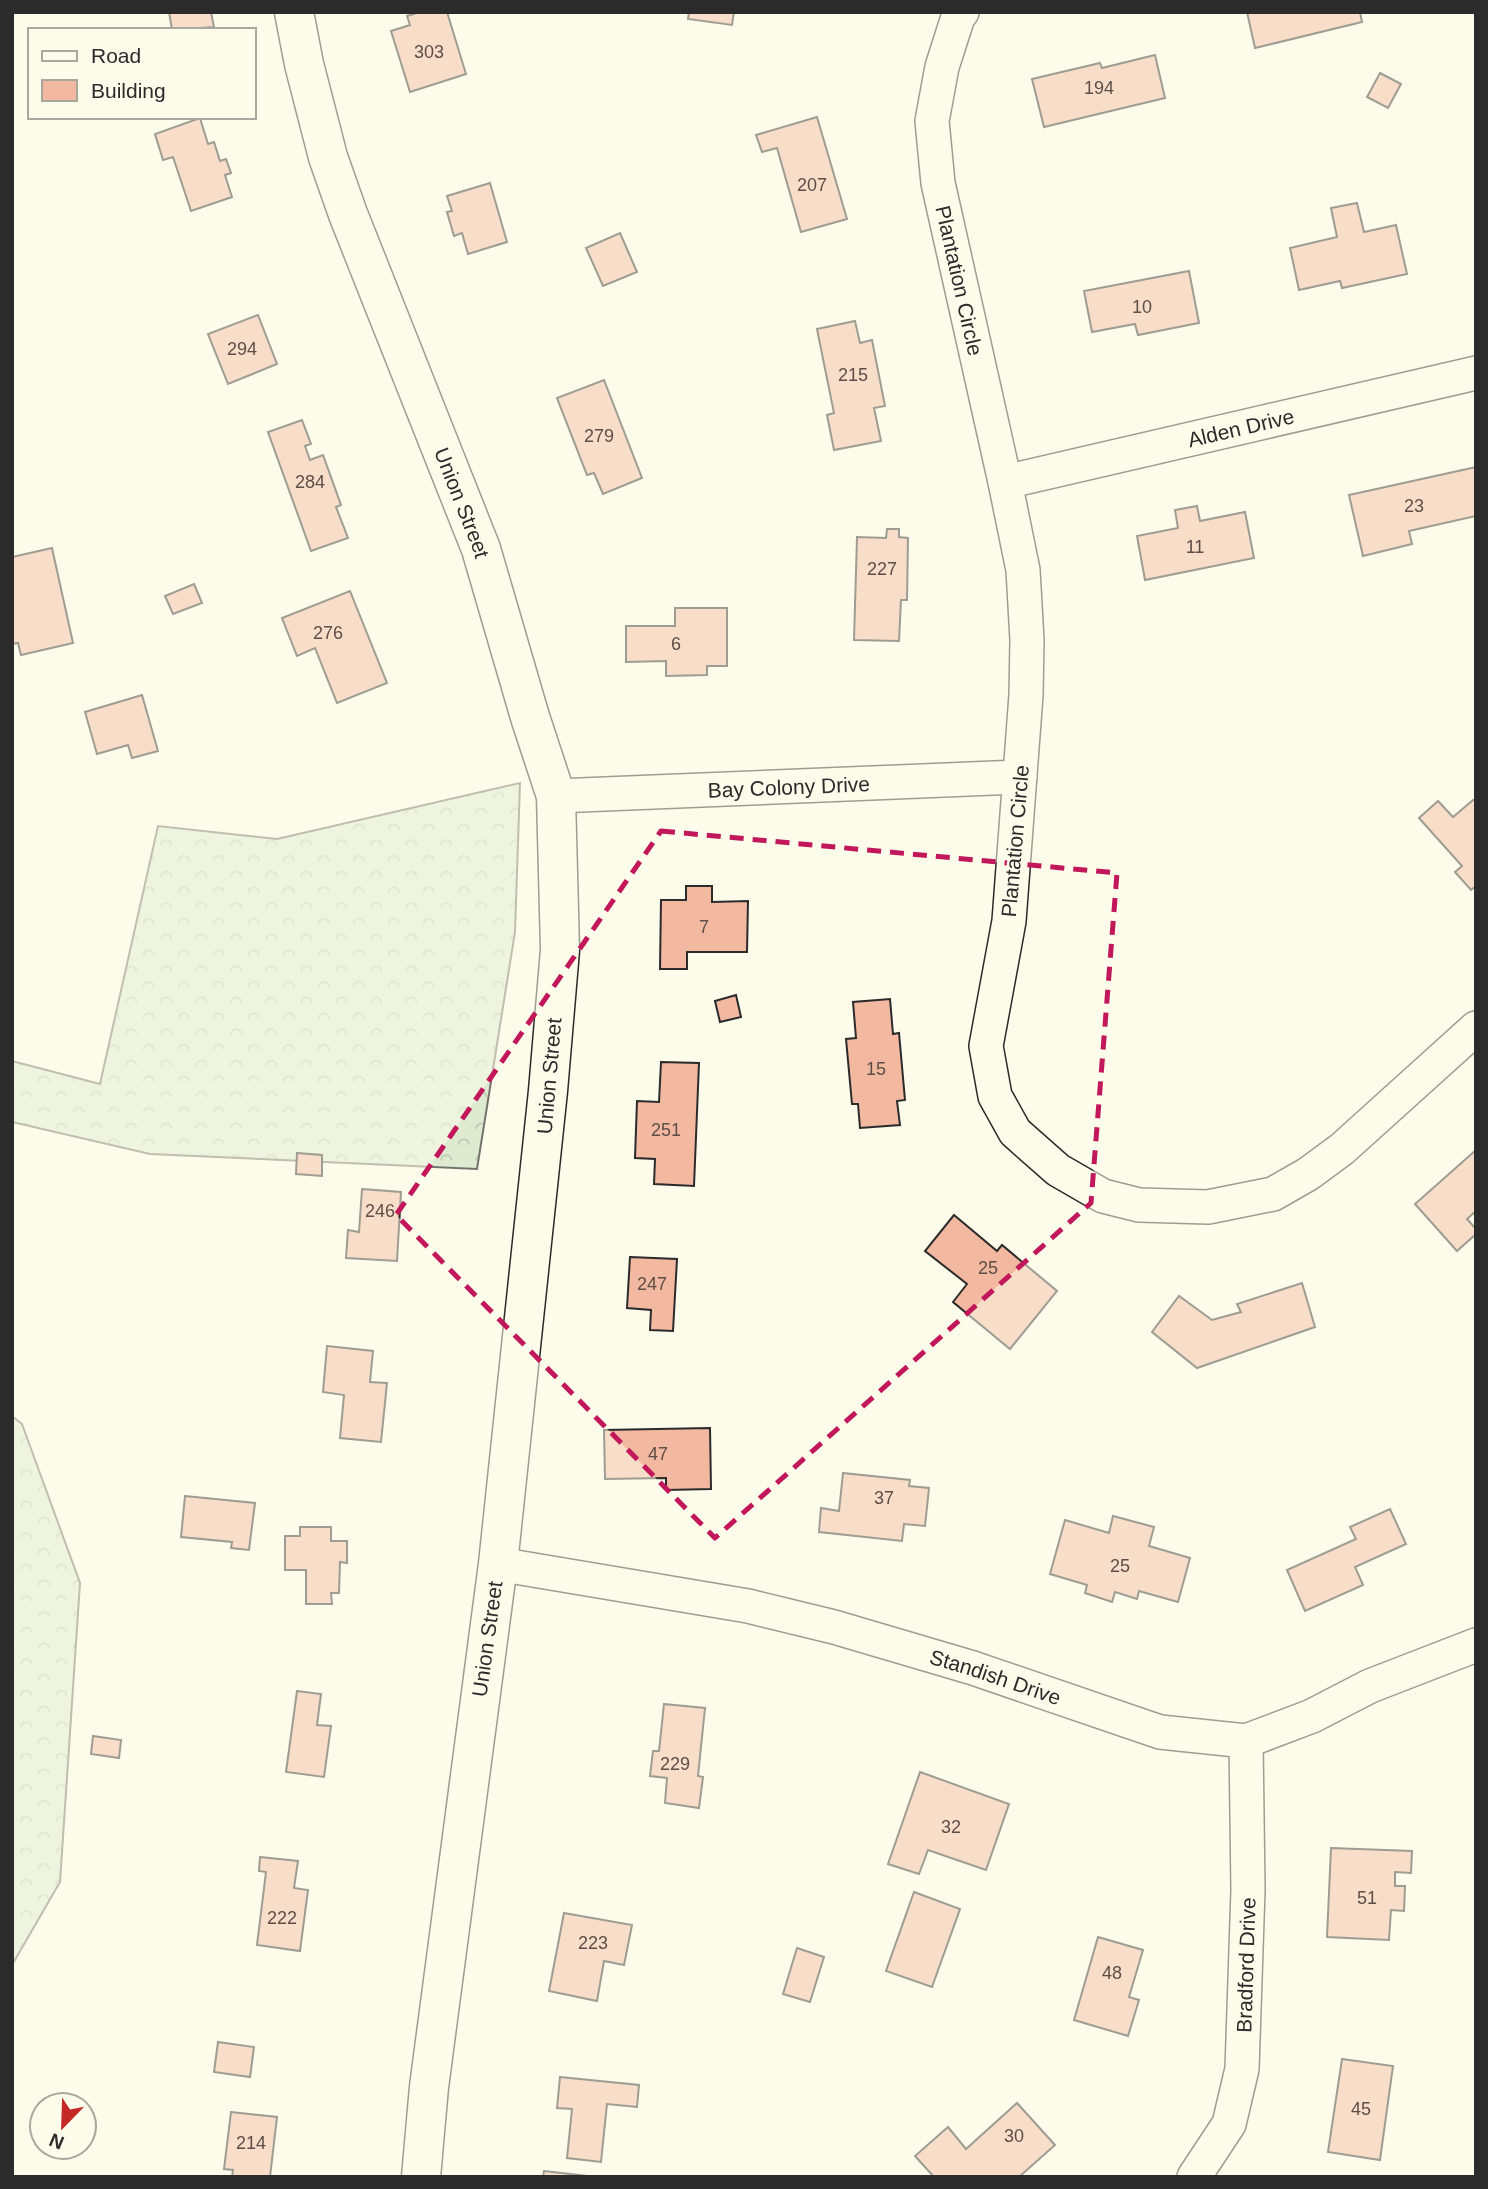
<svg xmlns="http://www.w3.org/2000/svg" width="1488" height="2189" font-family="Arial,sans-serif">
<style>
.forest{fill:url(#forest-crowns);stroke:#74746e;stroke-width:2}
.building{fill:#f2b8a0;stroke:#2b2b2b;stroke-width:2}
.lines{fill:none;stroke-linecap:round;stroke-linejoin:round}
.minor-casing{stroke:#2b2b2b;stroke-width:36}
.secondary-casing{stroke:#2b2b2b;stroke-width:41}
.minor{stroke:#fdfbea;stroke-width:33}
.secondary{stroke:#fdfbea;stroke-width:38}
.marked{fill:none;stroke:#c2185b;stroke-width:5;stroke-dasharray:14 9;stroke-linejoin:round}
.labels{text-anchor:middle;dominant-baseline:central;stroke-width:5;stroke-linejoin:round;paint-order:stroke}
.number-label{font-size:18px;fill:#5d4e48}
.street-label{font-size:21px;fill:#2b2b2b;stroke:#fdfbea}
</style>
<defs>
<pattern id="forest-crowns" width="20" height="18" patternUnits="userSpaceOnUse" patternTransform="scale(1.75)"><rect width="20" height="18" fill="#deebd1"/><path d="M2 6a3 3 0 1 1 6 0M12 15a3 3 0 1 1 6 0" fill="none" stroke="#bfcab4"/></pattern>
</defs>
<rect width="100%" height="100%" fill="#fdfbea"/>
<g class="forest">
<polygon points="520,783 515,932 477,1169 150,1154 12,1122 12,1061 100,1084 158,826 277,839"/>
<polygon points="12,1416 22,1424 80,1583 60,1882 12,1965"/>
</g>
<g class="building">
<polygon points="169,12 211,12 214,27 172,30"/>
<polygon points="420,12 447,12 466,74 410,92 391,31 410,25 407,16"/>
<polygon points="689,12 734,12 732,25 688,19"/>
<polygon points="1247,12 1360,12 1362,22 1255,48"/>
<polygon points="1155,55 1165,98 1044,127 1032,79 1100,63 1102,68"/>
<polygon points="1380,73 1401,84 1388,108 1367,97"/>
<polygon points="817,117 847,219 801,232 777,148 762,152 756,135"/>
<polygon points="200,118 208,144 214,142 220,161 226,159 231,173 225,175 232,197 191,211 173,157 163,160 155,134"/>
<polygon points="490,183 507,242 468,254 462,233 454,236 447,212 452,211 447,196"/>
<polygon points="1357,203 1364,232 1396,225 1407,274 1342,288 1340,281 1299,290 1290,248 1337,237 1331,208"/>
<polygon points="620,233 637,272 603,286 586,248"/>
<polygon points="1189,271 1199,323 1138,335 1135,324 1092,332 1084,291"/>
<polygon points="258,315 277,364 228,384 208,334"/>
<polygon points="855,321 860,343 872,340 885,406 874,408 881,441 834,450 827,415 834,413 817,329"/>
<polygon points="604,380 642,478 603,494 594,473 587,475 557,398"/>
<polygon points="302,420 311,444 305,446 310,460 323,455 341,505 336,507 348,538 311,551 268,432"/>
<polygon points="1476,467 1476,516 1409,531 1412,544 1363,556 1349,495"/>
<polygon points="1197,506 1200,521 1245,512 1254,558 1145,580 1137,536 1178,528 1175,510"/>
<polygon points="887,529 899,529 899,537 908,538 907,600 901,600 899,641 854,640 857,537 886,538"/>
<polygon points="52,548 73,643 21,655 18,643 12,644 12,557"/>
<polygon points="194,584 202,603 173,614 165,596"/>
<polygon points="350,591 387,683 337,703 315,648 297,656 282,618"/>
<polygon points="675,608 727,608 727,666 707,666 707,675 666,676 666,661 626,662 626,626 675,626"/>
<polygon points="142,695 158,751 132,758 128,745 97,754 85,712"/>
<polygon points="1473,800 1476,802 1476,886 1471,890 1455,872 1462,866 1419,818 1438,801 1453,817"/>
<polygon points="686,886 712,886 712,902 748,901 747,952 687,952 687,969 660,969 661,900 686,900"/>
<polygon points="736,995 741,1017 720,1022 715,1001"/>
<polygon points="890,999 893,1034 899,1033 905,1100 897,1101 900,1125 860,1128 858,1104 852,1104 846,1039 856,1038 853,1002"/>
<polygon points="661,1062 699,1063 694,1186 654,1184 655,1159 635,1158 637,1101 659,1102"/>
<polygon points="1476,1150 1476,1211 1467,1219 1476,1229 1476,1234 1457,1251 1415,1204"/>
<polygon points="297,1153 322,1155 322,1176 296,1174"/>
<polygon points="362,1189 401,1192 397,1261 346,1258 348,1230 359,1232"/>
<polygon points="954,1215 997,1251 1002,1245 1057,1291 1010,1349 953,1302 967,1284 925,1251"/>
<polygon points="630,1257 677,1259 673,1331 650,1330 651,1310 627,1308"/>
<polygon points="1302,1283 1315,1327 1197,1368 1152,1332 1179,1296 1212,1320 1241,1312 1237,1304"/>
<polygon points="327,1346 373,1351 370,1382 387,1383 381,1442 340,1438 344,1395 323,1392"/>
<polygon points="710,1428 711,1489 666,1490 666,1478 605,1479 604,1430"/>
<polygon points="843,1473 910,1480 909,1486 929,1488 925,1526 904,1524 902,1541 819,1532 821,1508 839,1511"/>
<polygon points="185,1496 255,1503 249,1550 231,1548 232,1542 181,1537"/>
<polygon points="1390,1509 1406,1544 1355,1567 1363,1585 1305,1611 1287,1570 1356,1539 1350,1527"/>
<polygon points="1113,1516 1154,1527 1149,1546 1190,1558 1178,1602 1139,1591 1137,1599 1115,1592 1112,1602 1085,1593 1087,1585 1050,1574 1065,1520 1109,1533"/>
<polygon points="300,1527 331,1527 331,1541 347,1541 347,1563 340,1562 339,1593 331,1593 332,1604 306,1604 306,1570 285,1570 285,1536 300,1536"/>
<polygon points="297,1691 321,1694 317,1725 331,1726 324,1777 286,1772"/>
<polygon points="664,1704 705,1708 698,1776 703,1777 699,1808 665,1803 667,1778 650,1776 653,1751 659,1751"/>
<polygon points="93,1736 121,1740 119,1758 91,1754"/>
<polygon points="920,1772 1009,1804 986,1870 928,1850 919,1874 888,1864"/>
<polygon points="1331,1848 1412,1851 1411,1873 1395,1872 1395,1886 1405,1886 1404,1911 1391,1910 1389,1940 1327,1937"/>
<polygon points="260,1857 298,1861 294,1888 308,1890 300,1951 257,1945 266,1872 259,1871"/>
<polygon points="914,1892 960,1909 932,1987 886,1971"/>
<polygon points="564,1913 632,1925 624,1965 604,1961 597,2001 549,1991"/>
<polygon points="1098,1937 1143,1950 1129,1997 1139,2000 1128,2036 1074,2020"/>
<polygon points="797,1948 824,1957 810,2002 783,1994"/>
<polygon points="218,2042 254,2047 250,2077 214,2072"/>
<polygon points="1342,2059 1393,2066 1380,2160 1328,2152"/>
<polygon points="560,2077 639,2085 637,2107 607,2104 601,2162 567,2158 572,2109 557,2108"/>
<polygon points="1017,2103 1055,2145 1019,2177 934,2177 915,2156 948,2127 966,2149"/>
<polygon points="231,2112 277,2117 270,2177 232,2177 233,2170 224,2169"/>
<polygon points="544,2171 588,2176 587,2177 543,2177"/>
</g>
<g class="lines">
<defs>
<g id="minor">
<path id="s1" d="M962,12L958,17L942,67L932,121L938,183L1005,482L1023,570L1027,640L1026,695L1009,921L986,1046L995,1096L1015,1132L1058,1170L1103,1196L1139,1205L1208,1207L1273,1194L1308,1174L1342,1149L1476,1028"/>
<path id="s2" d="M1005,482L1476,373"/>
<path id="s3" d="M556,796L1020,777"/>
<path id="s4" d="M498,1564L748,1606L834,1627L973,1668L1160,1732L1246,1741L1312,1716L1370,1686L1476,1645"/>
<path id="s5" d="M1194,2177L1229,2124L1242,2069L1248,1890L1246,1741"/>
</g>
<g id="secondary">
<path id="s6" d="M294,12L304,64L328,157L348,214L481,549L530,717L556,796L560,950L548,1091L498,1564L429,2087L421,2177"/>
</g>
</defs>
<use href="#minor" class="minor-casing"/>
<use href="#secondary" class="secondary-casing"/>
<use href="#minor" class="minor"/>
<use href="#secondary" class="secondary"/>
</g>
<path d="M0 0H1488V2189H0ZM661,831L1117,873L1091,1203L715,1538L396,1215Z" fill="#fdfbea" fill-opacity=".55" fill-rule="evenodd"/>
<path class="marked" d="M661,831L1117,873L1091,1203L715,1538L396,1215Z"/>
<g class="labels">
<g class="number-label">
<text x="429" y="52">303</text>
<text x="1099" y="88">194</text>
<text x="812" y="185">207</text>
<text x="1142" y="307">10</text>
<text x="242" y="349">294</text>
<text x="853" y="375">215</text>
<text x="599" y="436">279</text>
<text x="310" y="482">284</text>
<text x="1414" y="506">23</text>
<text x="1195" y="547">11</text>
<text x="882" y="569">227</text>
<text x="328" y="633">276</text>
<text x="676" y="644">6</text>
<text x="704" y="927">7</text>
<text x="876" y="1069">15</text>
<text x="666" y="1130">251</text>
<text x="380" y="1211">246</text>
<text x="988" y="1268">25</text>
<text x="652" y="1284">247</text>
<text x="658" y="1454">47</text>
<text x="884" y="1498">37</text>
<text x="1120" y="1566">25</text>
<text x="675" y="1764">229</text>
<text x="951" y="1827">32</text>
<text x="1367" y="1898">51</text>
<text x="282" y="1918">222</text>
<text x="593" y="1943">223</text>
<text x="1112" y="1973">48</text>
<text x="1361" y="2109">45</text>
<text x="1014" y="2136">30</text>
<text x="251" y="2143">214</text>
</g>
<g class="street-label">
<text stroke="none"><textPath href="#s1" startOffset="276">Plantation Circle</textPath></text>
<text stroke="none"><textPath href="#s2" startOffset="242">Alden Drive</textPath></text>
<text stroke="none"><textPath href="#s6" startOffset="520">Union Street</textPath></text>
<text stroke="none"><textPath href="#s3" startOffset="233">Bay Colony Drive</textPath></text>
<text transform="translate(1015 841) rotate(-85)">Plantation Circle</text>
<text transform="translate(549 1076) rotate(-85)">Union Street</text>
<text transform="translate(487 1639) rotate(-82)">Union Street</text>
<text stroke="none"><textPath href="#s4" startOffset="511">Standish Drive</textPath></text>
<text stroke="none"><textPath href="#s5" startOffset="224">Bradford Drive</textPath></text>
</g>
</g>
<rect width="1488" height="2189" fill="none" stroke="#2b2b2b" stroke-width="28"/>
<rect x="28" y="28" width="228" height="91" fill="#fdfbea" stroke="#a9a89e" stroke-width="2"/>
<rect x="42" y="51" width="35" height="10" fill="#fdfbea" stroke="#a9a89e" stroke-width="2"/>
<text x="91" y="63" font-size="21" fill="#2b2b2b">Road</text>
<rect x="42" y="80" width="35" height="21" fill="#f2b8a0" stroke="#a9a89e" stroke-width="2"/>
<text x="91" y="98" font-size="21" fill="#2b2b2b">Building</text>
<g transform="translate(63 2126) rotate(203)"><circle r="33" fill="#fdfbea" stroke="#a9a89e" stroke-width="2"/>
<path d="M0-5L12 26L0 18L-12 26Z" fill="#c62828"/>
<text y="-10" font-size="19" font-weight="bold" text-anchor="middle" fill="#2b2b2b">N</text>
</g>
</svg>
